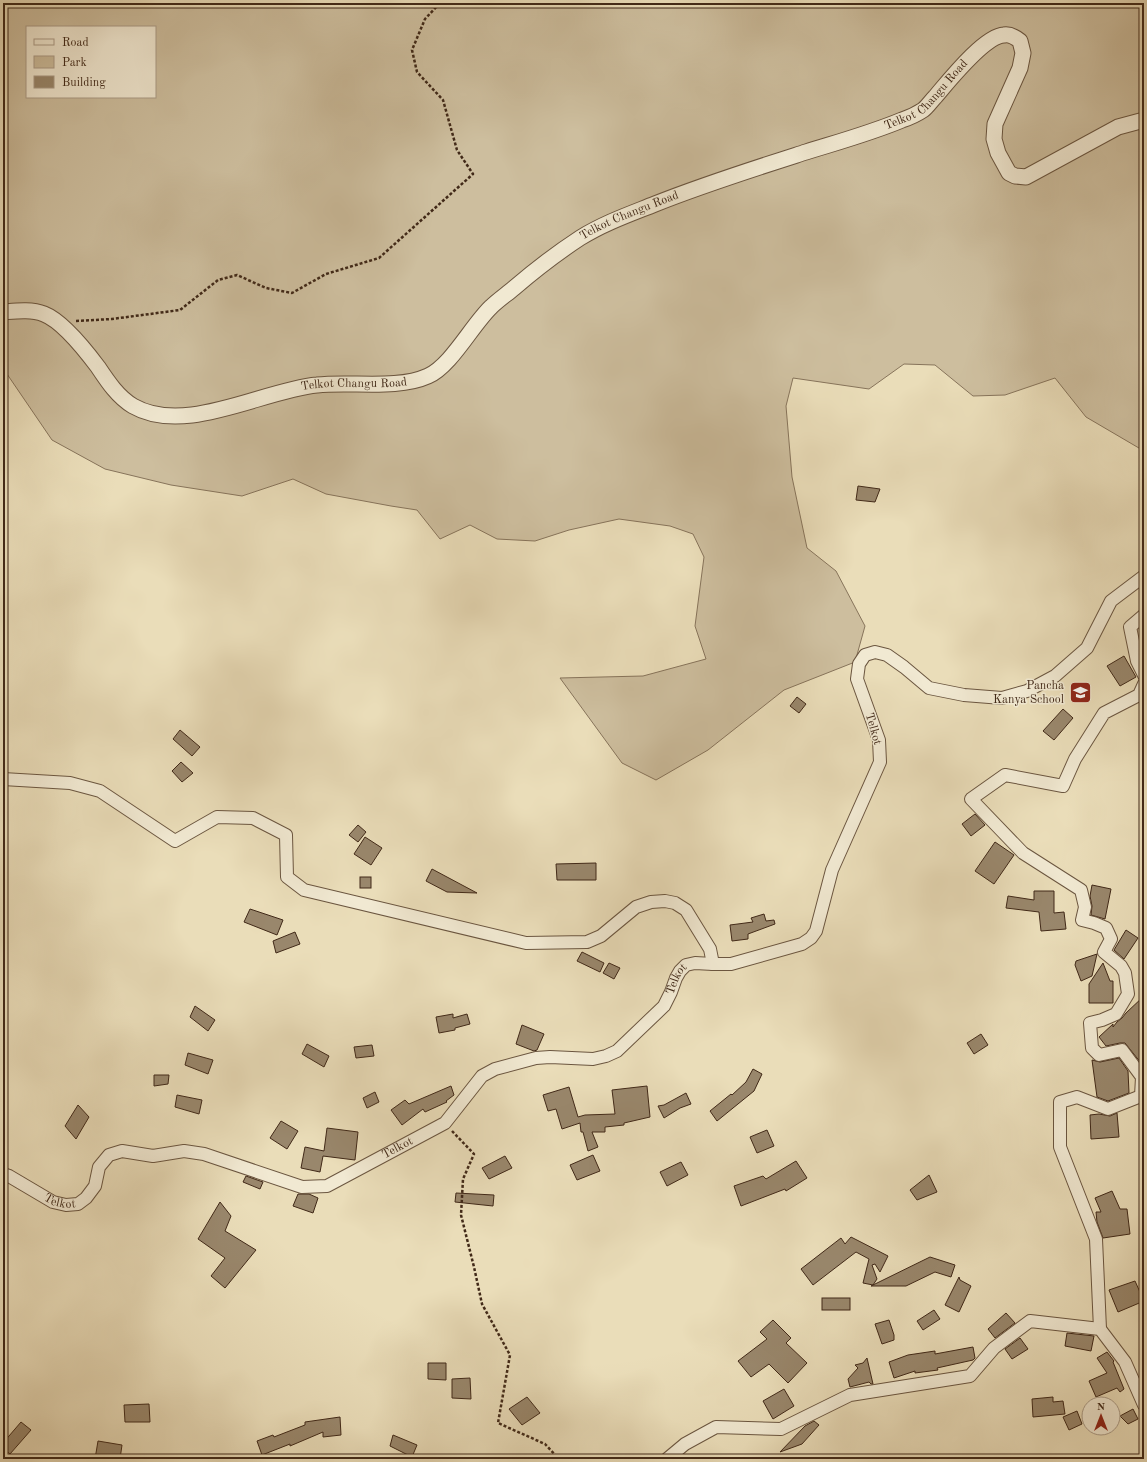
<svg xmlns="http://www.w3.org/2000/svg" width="1147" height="1462" font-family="'Old Standard TT',serif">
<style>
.green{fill:#cdbe9e;stroke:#87745b;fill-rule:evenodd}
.building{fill:#99876c;stroke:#412918}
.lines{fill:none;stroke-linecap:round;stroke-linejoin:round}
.minor-casing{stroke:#6b5640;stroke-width:14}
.tertiary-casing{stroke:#6b5640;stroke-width:17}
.path{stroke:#412918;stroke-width:2.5;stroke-dasharray:3 2;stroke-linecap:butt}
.minor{stroke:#f1e9d2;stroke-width:12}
.tertiary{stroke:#f1e9d2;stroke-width:15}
.labels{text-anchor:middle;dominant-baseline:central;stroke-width:3;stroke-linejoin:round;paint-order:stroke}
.street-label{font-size:12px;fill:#412918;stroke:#f1e9d2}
.poi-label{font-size:12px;fill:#412918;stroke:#f1e9d2;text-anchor:end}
</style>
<rect width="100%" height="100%" fill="#eaddb9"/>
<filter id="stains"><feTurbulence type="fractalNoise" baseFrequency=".005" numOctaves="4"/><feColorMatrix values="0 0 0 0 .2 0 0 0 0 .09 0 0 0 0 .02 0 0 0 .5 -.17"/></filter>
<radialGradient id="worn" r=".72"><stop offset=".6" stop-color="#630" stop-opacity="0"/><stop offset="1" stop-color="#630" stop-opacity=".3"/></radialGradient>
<path class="green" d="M3,3H1144V451L1086,417L1055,378L1005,395L973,396L935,365L904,364L869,389L793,378L786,406L792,477L807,548L836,571L865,626L855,662L784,690L708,750L656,780L622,763L560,678L643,676L706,659L695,626L704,557L693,534L670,526L619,519L569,530L535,541L497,539L470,525L440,539L417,510L391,506L326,494L293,479L242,496L171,485L105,469L52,440L7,374H3ZM27,27H155V97H27Z"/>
<g class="building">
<polygon points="858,486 880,489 875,502 856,500"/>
<polygon points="1124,656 1136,677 1120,686 1107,666"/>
<polygon points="797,697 806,704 799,713 790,706"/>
<polygon points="1063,709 1073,718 1054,740 1043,731"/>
<polygon points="180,730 200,747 192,756 173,739"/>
<polygon points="181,762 193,773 182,782 172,771"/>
<polygon points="975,814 985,825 971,836 962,824"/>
<polygon points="358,825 366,832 358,842 349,835"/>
<polygon points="365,837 382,848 371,865 354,854"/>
<polygon points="995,842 1014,855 994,884 975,871"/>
<polygon points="596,863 596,880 557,880 556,864"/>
<polygon points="432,869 477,893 447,892 426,881"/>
<rect x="360" y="877" width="11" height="11"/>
<polygon points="1092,885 1111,889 1105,919 1091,915 1092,906 1090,896"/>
<polygon points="1034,891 1054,891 1054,913 1064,912 1066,929 1041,931 1039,912 1006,908 1008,896 1034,900"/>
<polygon points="250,909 283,920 277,935 244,922"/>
<polygon points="764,914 766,921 774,920 775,924 748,934 748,939 732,941 730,925 753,922 751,918"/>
<polygon points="1126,930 1138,938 1124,959 1114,950"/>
<polygon points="295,932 300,944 276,953 273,941"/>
<polygon points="582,952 604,963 600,972 577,961"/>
<polygon points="1097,954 1092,976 1081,981 1075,965 1076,961"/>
<polygon points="609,963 620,968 614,979 603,973"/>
<polygon points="1103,963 1110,981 1113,981 1113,1003 1089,1003 1089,984"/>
<polygon points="1144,996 1144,1060 1141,1063 1125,1043 1120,1043 1106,1046 1099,1037 1113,1024 1113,1027 1117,1022 1122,1018 1126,1013"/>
<polygon points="195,1006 215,1020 208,1031 190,1017"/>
<polygon points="453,1014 453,1018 467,1014 470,1024 455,1028 455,1030 439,1033 436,1017"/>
<polygon points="522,1025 544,1034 537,1050 534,1051 516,1044"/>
<polygon points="981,1034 988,1045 974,1054 967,1043"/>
<polygon points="307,1044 329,1056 324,1067 302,1054"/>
<polygon points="372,1045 374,1056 356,1058 354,1047"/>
<polygon points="188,1053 213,1060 208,1074 185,1065"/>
<polygon points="1119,1058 1128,1071 1129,1093 1108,1101 1097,1097 1092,1060 1100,1062"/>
<polygon points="753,1069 762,1074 754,1091 717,1121 710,1111 731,1094 732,1095 746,1082"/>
<polygon points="154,1075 169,1075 168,1084 154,1086"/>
<polygon points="451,1086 454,1095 446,1101 447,1102 425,1112 423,1109 402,1125 391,1110 405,1100 409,1104"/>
<polygon points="647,1086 650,1117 624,1123 624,1125 605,1127 605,1132 592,1132 598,1147 588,1151 583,1132 581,1132 580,1123 562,1129 556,1109 548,1111 543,1095 569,1087 578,1117 585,1115 615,1114 612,1090"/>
<polygon points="375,1092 379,1102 367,1108 363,1098"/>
<polygon points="686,1093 691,1104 680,1108 664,1118 658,1106 664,1105"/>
<polygon points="177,1095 202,1100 199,1114 175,1107"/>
<polygon points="78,1105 89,1117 76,1139 65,1126"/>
<polygon points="1117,1113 1119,1137 1091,1139 1090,1115 1099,1114 1110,1116"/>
<polygon points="281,1121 298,1131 287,1149 270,1138"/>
<polygon points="327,1128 358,1132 355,1160 323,1156 320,1172 301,1168 305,1147 324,1151"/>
<polygon points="767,1130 774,1146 757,1153 750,1137"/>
<polygon points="593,1155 600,1171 577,1180 570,1165"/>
<polygon points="505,1156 512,1168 489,1179 482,1168"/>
<polygon points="796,1161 807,1178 786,1191 785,1189 741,1206 734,1186 763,1176 766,1179"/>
<polygon points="681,1162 688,1175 667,1186 660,1172"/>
<polygon points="929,1175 937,1192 917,1200 910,1190"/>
<polygon points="246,1176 263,1182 260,1189 243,1182"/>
<polygon points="1112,1191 1120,1209 1127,1209 1130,1234 1103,1238 1097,1222 1096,1212 1101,1212 1095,1198"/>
<polygon points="456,1193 494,1195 493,1206 455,1202"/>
<polygon points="298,1194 309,1194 318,1198 313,1213 293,1206"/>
<polygon points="220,1202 231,1216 225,1231 256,1250 225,1288 211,1276 225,1258 198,1239"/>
<polygon points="851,1237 888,1256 880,1272 875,1264 872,1265 877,1279 873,1285 930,1257 955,1265 951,1277 935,1272 906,1286 871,1286 873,1285 863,1283 869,1259 856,1252 813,1285 801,1269 841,1238 845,1244"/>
<polygon points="959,1277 960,1280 971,1286 959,1312 945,1305"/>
<polygon points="1135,1281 1144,1301 1118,1312 1109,1290"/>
<rect x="822" y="1298" width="28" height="12"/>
<polygon points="934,1310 940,1319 923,1330 917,1321"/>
<polygon points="1006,1313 1015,1323 995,1338 988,1329"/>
<polygon points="773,1320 791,1338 786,1343 807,1363 788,1383 769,1364 751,1377 738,1361 767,1339 760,1332"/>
<polygon points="889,1320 894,1335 894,1340 882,1344 875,1324"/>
<polygon points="1067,1333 1094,1336 1091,1351 1065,1346"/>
<polygon points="1020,1338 1028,1349 1012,1359 1005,1349"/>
<polygon points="973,1347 975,1358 973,1360 937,1368 938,1370 915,1373 915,1371 894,1378 889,1362 908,1355 935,1351 935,1354"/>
<polygon points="1107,1352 1114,1361 1113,1362 1124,1389 1120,1392 1117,1388 1096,1397 1089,1381 1107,1373 1097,1358"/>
<polygon points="867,1358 873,1384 871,1384 869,1382 850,1387 848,1379 858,1368 855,1365 863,1363"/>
<polygon points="428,1363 446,1363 446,1380 428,1379"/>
<polygon points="470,1378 471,1399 452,1398 452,1379"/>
<polygon points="784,1389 794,1406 773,1419 763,1401"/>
<polygon points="527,1397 540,1413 522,1425 509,1409"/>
<polygon points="1053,1397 1053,1402 1063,1401 1065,1414 1033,1417 1032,1399"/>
<polygon points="149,1404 150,1422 125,1422 124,1405"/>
<polygon points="1133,1409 1138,1419 1128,1424 1120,1416"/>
<polygon points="1077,1411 1082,1424 1069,1430 1063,1417"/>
<polygon points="340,1417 341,1435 323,1437 323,1432 290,1446 290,1444 262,1455 257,1441 273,1435 274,1437 305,1425 305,1422"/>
<polygon points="814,1421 819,1425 802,1444 780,1452 805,1426"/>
<polygon points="21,1422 31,1430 10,1454 3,1448 3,1443"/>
<polygon points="393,1435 417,1445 412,1457 390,1446"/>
<polygon points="98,1441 122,1445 120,1459 95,1459"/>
</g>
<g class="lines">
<defs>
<g id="minor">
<polyline points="1144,615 1130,627 1137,661 1144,675"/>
<polyline points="3,779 70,783 100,791 175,841 217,817 253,818 286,835 287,877 304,890 526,943 587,942 601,936 636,907 651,902 665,901 675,903 686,910 710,949 713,964"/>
<path id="s1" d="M3,1174L9,1176L53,1202L66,1205L78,1204L86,1198L95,1186L99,1167L109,1155L122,1151L153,1156L184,1151L204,1154L302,1187L327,1186L445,1123L482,1076L495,1069L536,1058L550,1057L593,1059L606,1056L617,1051L664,1006L671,992L676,978L680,971L686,965L695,963L713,964H731L802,944L811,938L816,931L832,870L880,762L879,740L857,679L859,664L865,655L875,652L887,655L904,667L929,688L964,695L1002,698L1027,691L1055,676L1087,648L1111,601L1144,576"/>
<polyline points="1100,1329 1096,1239 1060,1147 1060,1102 1077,1097 1108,1109 1141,1096 1142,1077 1122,1050 1099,1055 1092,1048 1090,1023 1102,1020 1116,1014 1128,994 1125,973 1121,966 1104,952 1111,939 1106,928 1094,923 1082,920 1085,907 1081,890 1023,853 971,799 1005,775 1063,786 1075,759 1104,713 1139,695 1144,684"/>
<polyline points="667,1459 685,1444 716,1427 781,1429 850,1395 970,1376 994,1348 1030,1321 1100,1329 1125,1362 1144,1405"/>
</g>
<g id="tertiary">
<path id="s2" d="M3,312C16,311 31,309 44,314C62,321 86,351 98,367C108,382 118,397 133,406C185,436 263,390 317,385C351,381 397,390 428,376C451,366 472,325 491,307C498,300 507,294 514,288C535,270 557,253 580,238C604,223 630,214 655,204C705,184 756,168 806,152C838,142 871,133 902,120C908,118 917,114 923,110C927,107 931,101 935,97C948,82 984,36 1004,35C1010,34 1015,37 1020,41L1023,53L1020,68L995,124L994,139L998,153L1009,173L1015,176L1026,177L1118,127L1144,120"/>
</g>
</defs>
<use href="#minor" class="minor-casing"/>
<use href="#tertiary" class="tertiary-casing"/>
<g class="path">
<polyline points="76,321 112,319 180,310 218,280 237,275 266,288 292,293 326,274 379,258 473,174 457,150 443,100 417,72 412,50 425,19 440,3"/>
<polyline points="452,1131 474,1154 463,1179 461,1215 474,1267 482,1304 510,1355 498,1423 545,1444 559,1459"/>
</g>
<use href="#minor" class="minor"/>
<use href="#tertiary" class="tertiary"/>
</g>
<defs>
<symbol id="school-square" viewBox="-11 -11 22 22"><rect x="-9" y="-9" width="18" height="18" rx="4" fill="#8f2418" stroke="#f1e9d2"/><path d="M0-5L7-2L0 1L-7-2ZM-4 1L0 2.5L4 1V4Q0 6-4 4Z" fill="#fff"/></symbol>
</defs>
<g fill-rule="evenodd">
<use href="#school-square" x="1068" y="680" width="25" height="25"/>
</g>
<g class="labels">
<g class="street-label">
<text stroke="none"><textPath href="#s2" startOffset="1057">Telkot Changu Road</textPath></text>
<text stroke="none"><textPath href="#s2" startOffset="733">Telkot Changu Road</textPath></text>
<text stroke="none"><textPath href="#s2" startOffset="397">Telkot Changu Road</textPath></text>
<text transform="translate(873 729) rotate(74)">Telkot</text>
<text stroke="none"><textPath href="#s1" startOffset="796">Telkot</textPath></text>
<text stroke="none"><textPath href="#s1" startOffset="448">Telkot</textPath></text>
<text stroke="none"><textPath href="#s1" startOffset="64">Telkot</textPath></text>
</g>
<g class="poi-label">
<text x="1064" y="686">Pancha<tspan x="1064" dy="14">Kanya School</tspan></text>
</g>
</g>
<rect width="1147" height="1462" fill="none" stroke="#eaddb9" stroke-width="16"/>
<rect x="4" y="4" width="1139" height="1454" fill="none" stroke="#412918" stroke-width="2"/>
<rect x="8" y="8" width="1131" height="1446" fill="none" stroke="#412918"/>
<rect x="26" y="26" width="130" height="72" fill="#f1e9d2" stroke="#ab9c88"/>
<rect x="34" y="39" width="20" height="6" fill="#f1e9d2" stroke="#ab9c88"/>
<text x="62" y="46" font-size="12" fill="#412918">Road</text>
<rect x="34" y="56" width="20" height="12" fill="#cdbe9e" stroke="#ab9c88"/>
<text x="62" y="66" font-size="12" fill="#412918">Park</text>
<rect x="34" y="76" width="20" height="12" fill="#99876c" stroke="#ab9c88"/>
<text x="62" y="86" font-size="12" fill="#412918">Building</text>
<g transform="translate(1101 1416)"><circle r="19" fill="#f1e9d2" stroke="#ab9c88"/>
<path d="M0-3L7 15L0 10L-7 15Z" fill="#8f2418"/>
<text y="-6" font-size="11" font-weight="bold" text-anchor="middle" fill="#412918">N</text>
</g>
<rect width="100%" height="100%" filter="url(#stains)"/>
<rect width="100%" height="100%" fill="url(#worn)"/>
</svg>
